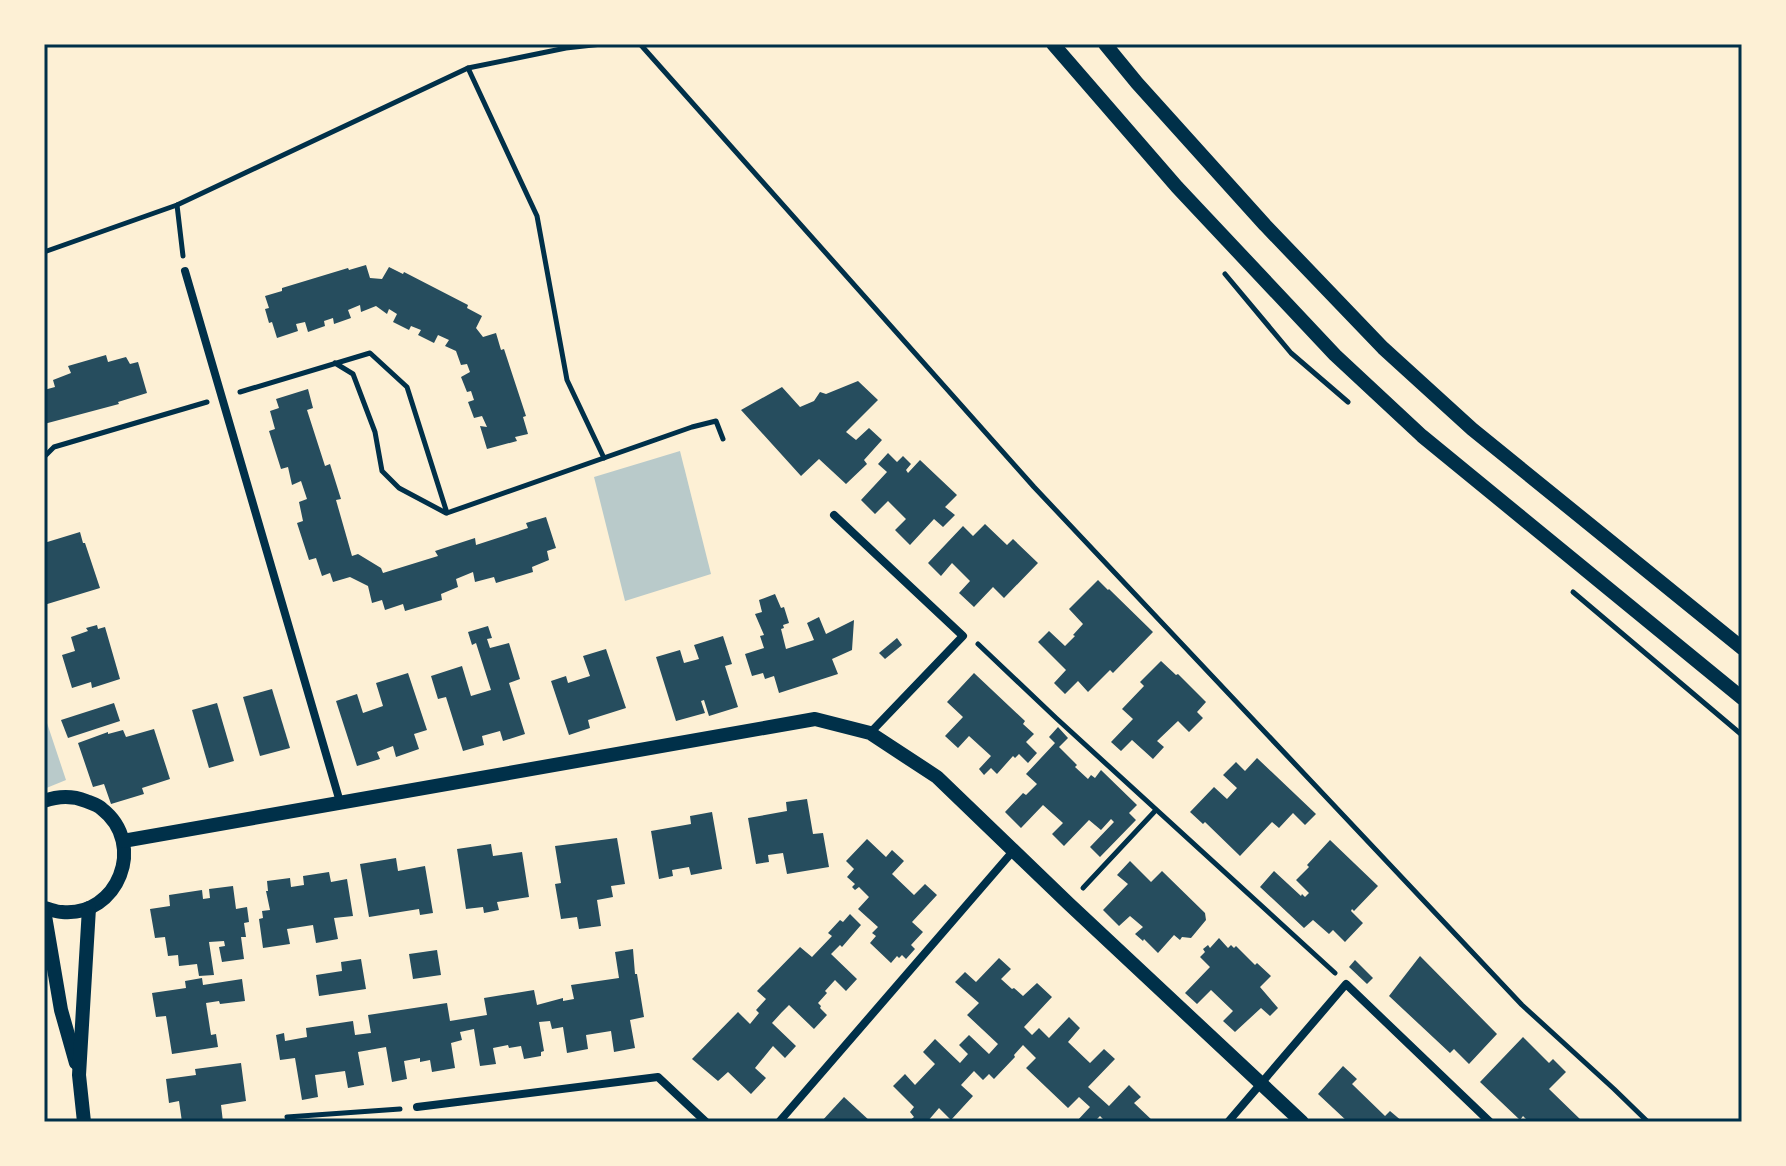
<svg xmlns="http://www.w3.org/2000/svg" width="1786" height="1166" font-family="Figtree,sans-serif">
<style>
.green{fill:#b9caca}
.building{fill:#264d5e}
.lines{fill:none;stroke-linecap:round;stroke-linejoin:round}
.path{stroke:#003049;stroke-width:5}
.minor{stroke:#003049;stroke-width:8}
.tertiary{stroke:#003049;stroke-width:14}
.neatline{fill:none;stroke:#003049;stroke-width:3}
</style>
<rect width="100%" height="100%" fill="#fdf0d5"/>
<g class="green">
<polygon points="680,451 711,574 625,601 594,477"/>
<polygon points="44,714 66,780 44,789"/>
</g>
<g class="building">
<polygon points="366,265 370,278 382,279 389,267 403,274 404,272 468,305 467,308 482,316 476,328 483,337 496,333 501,350 504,349 526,416 523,417 528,434 515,437 517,441 487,449 480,426 487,427 482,416 474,418 468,402 474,400 471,391 467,392 461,377 470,372 467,364 461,365 456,351 445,346 449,340 438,335 434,343 418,335 421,330 411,326 409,330 393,322 397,314 389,309 387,314 376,306 361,312 360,305 348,310 351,318 334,324 333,318 324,321 325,326 308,332 305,322 296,324 298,331 277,338 272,322 269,323 265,309 269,308 265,296 282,291 282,288 348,268 349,270"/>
<polygon points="106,355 108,362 126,357 130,364 138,362 147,393 118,402 119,404 44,424 44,390 55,387 53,380 71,373 68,366"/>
<polygon points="858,381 878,400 846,432 856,440 869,428 882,440 864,460 867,464 846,484 819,459 801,476 741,410 782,387 800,407 814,401 820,392 826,394"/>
<polygon points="308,389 313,408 307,410 325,466 330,464 341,499 336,500 352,556 358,554 381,568 383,573 438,556 435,551 475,538 476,545 528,528 526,523 546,517 556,548 547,551 549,560 532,567 533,572 496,583 494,577 475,582 473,572 456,579 458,587 441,594 442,600 405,611 403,604 385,610 382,600 372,603 368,586 350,577 333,582 330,573 322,576 316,558 309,560 297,523 303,521 299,502 307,499 301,481 292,485 288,467 281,469 269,431 275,429 270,411 279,408 276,399"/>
<polygon points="888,453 897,462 903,456 911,464 906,470 908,473 920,460 957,495 945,507 955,515 943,527 934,519 910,545 895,530 906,519 888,501 875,514 861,500 887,472 878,464"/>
<polygon points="985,524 1007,545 1013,539 1038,563 1004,598 993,587 974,607 959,593 970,581 952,563 941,576 928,563 963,526 973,536"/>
<polygon points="80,532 83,543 85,543 100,588 44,605 44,543"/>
<polygon points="1098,580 1108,590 1109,589 1153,632 1113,673 1110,670 1088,692 1078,681 1065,694 1054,683 1066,670 1038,642 1049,631 1065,646 1075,636 1073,635 1083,624 1069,609"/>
<polygon points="775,594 781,608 784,607 789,623 783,625 784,628 781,629 786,649 814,640 807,623 819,617 826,634 854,620 852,650 832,659 838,674 779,693 774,676 765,679 763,673 752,676 745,654 764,648 760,636 764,635 755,614 762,612 759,600"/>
<polygon points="97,625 98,629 105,627 120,679 92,688 91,682 72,688 62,655 75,651 71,637 88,631 86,628"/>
<polygon points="488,626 492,638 487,639 490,648 509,643 520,679 509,683 525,734 503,741 500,731 482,736 484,745 463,751 446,697 438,699 431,676 462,666 471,696 491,690 476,643 472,645 468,632"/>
<polygon points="723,636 732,664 725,666 738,707 709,716 704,700 701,701 705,713 676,721 656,657 680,650 684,663 699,659 694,645"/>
<polygon points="897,638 902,645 885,659 879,653"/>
<polygon points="606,649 626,708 588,720 590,728 569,735 551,681 566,676 568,683 590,676 583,656"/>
<polygon points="1161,661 1176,675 1178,674 1206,702 1197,712 1203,718 1189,732 1178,721 1157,741 1164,747 1153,759 1132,740 1121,751 1111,742 1133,719 1122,709 1144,686 1140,682"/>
<polygon points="408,673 427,730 414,734 419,749 396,757 393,746 377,752 380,759 357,766 336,701 357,694 363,713 383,706 376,683"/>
<polygon points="974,673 1025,721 1023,724 1034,734 1026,742 1037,753 1028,763 1019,754 1015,758 1013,756 997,774 991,768 984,775 979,769 991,756 969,736 958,748 945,736 963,717 947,702"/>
<polygon points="272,689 290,748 260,756 243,697"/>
<polygon points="114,703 120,721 68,738 61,720"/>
<polygon points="217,703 234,761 209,768 192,710"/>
<polygon points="1058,727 1068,738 1059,747 1077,765 1075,767 1088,779 1091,775 1095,778 1101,770 1137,805 1129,813 1136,820 1100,857 1090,847 1114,822 1111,819 1101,830 1089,820 1064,846 1052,834 1063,823 1043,805 1021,828 1005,812 1023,793 1026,795 1037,784 1026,774 1055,743 1049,737"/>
<polygon points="154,729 170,779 142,788 144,794 111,804 104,784 93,787 78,743 108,732 108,734 123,730 126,737"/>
<polygon points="1257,758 1316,814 1305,825 1293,813 1279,828 1272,822 1240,856 1205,822 1203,824 1190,812 1214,787 1227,799 1237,788 1223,775 1236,762 1245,771"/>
<polygon points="807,799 813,834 823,833 829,867 787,874 783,853 768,855 769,862 756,864 748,818 787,811 786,802"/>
<polygon points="712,812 722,869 691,875 689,867 672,870 673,876 659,879 651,831 691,824 690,816"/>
<polygon points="617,838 625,884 611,886 613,897 597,900 601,926 579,929 577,917 561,919 555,884 561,883 555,846"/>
<polygon points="867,839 886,857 892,850 904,861 892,874 914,895 925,884 937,895 912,922 923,932 911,945 915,949 906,959 902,955 899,958 897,956 891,963 870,943 876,936 872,933 878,927 858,909 869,897 859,887 855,890 852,887 855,884 847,877 854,869 846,861"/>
<polygon points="1330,840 1378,886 1354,911 1352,909 1351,911 1363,923 1345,942 1333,930 1329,934 1313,920 1304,928 1260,887 1274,871 1301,896 1302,894 1305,897 1309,893 1296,880 1309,867 1307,865"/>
<polygon points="491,844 493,856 522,852 529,897 497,902 499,910 484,913 483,907 466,909 457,849"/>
<polygon points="396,858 398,871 425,866 433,913 420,915 419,909 369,917 360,864"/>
<polygon points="1130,861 1151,882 1162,871 1205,913 1206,920 1191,938 1182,937 1180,940 1174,935 1158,953 1144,939 1143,941 1135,934 1143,927 1130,916 1119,926 1103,910 1128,884 1117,875"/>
<polygon points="329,872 331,882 347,879 353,916 334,918 338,939 316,943 313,925 287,929 290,944 263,948 259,919 263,918 262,911 270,910 266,891 268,891 267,881 290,878 291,887 304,885 303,876"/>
<polygon points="233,886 236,909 247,907 249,922 244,923 246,937 241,937 244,959 222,962 219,947 225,946 224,941 209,942 214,975 199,976 197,964 179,966 178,955 168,956 165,937 155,938 150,909 170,906 169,895 202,890 203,899 210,898 209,889"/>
<polygon points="850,914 861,925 842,947 840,945 831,954 857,979 846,991 835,980 825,991 827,993 818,1003 821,1006 820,1008 827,1015 814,1029 789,1005 782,1012 772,1023 796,1046 785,1058 773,1046 755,1068 766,1078 751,1094 728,1072 718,1081 692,1059 738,1012 750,1024 759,1013 756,1010 766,999 757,991 800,947 812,957 832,936 828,933 840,920 843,922"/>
<polygon points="1219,938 1228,948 1231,945 1234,948 1236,946 1255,965 1257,963 1271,976 1260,987 1278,1008 1270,1016 1261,1008 1235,1032 1223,1021 1233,1011 1211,990 1197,1004 1185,993 1210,967 1200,957 1205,952 1203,949 1208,945 1210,948"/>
<polygon points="633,949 635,974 637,974 644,1017 630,1020 635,1048 614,1052 611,1031 586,1035 588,1049 567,1053 563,1027 552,1029 550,1021 539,1022 544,1051 541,1052 541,1056 524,1059 521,1046 509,1048 508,1045 493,1048 496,1064 480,1066 474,1029 460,1032 462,1040 451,1043 455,1068 432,1072 430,1060 420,1062 420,1058 404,1061 407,1079 392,1082 386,1047 358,1052 364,1085 348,1088 345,1071 315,1075 318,1097 302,1100 295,1058 280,1060 276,1035 284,1033 285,1041 307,1037 306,1028 353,1021 355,1035 371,1033 368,1015 447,1003 450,1021 487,1015 484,998 534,990 537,1005 563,998 563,1001 574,999 571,985 619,978 615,952"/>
<polygon points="437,950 441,975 413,979 409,954"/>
<polygon points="1420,956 1497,1034 1469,1064 1454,1049 1450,1053 1389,996"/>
<polygon points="999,958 1011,969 1001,979 1012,989 1014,988 1023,996 1037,983 1052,997 1024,1027 1032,1035 1039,1028 1049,1038 1069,1017 1080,1028 1068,1042 1090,1063 1104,1049 1115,1059 1088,1087 1109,1106 1129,1085 1141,1097 1134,1103 1154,1122 1106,1122 1100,1116 1094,1122 1076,1122 1090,1107 1079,1097 1068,1108 1026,1068 1036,1058 1023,1045 1014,1055 1015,1057 994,1079 989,1074 983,1080 974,1071 961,1085 973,1096 951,1120 939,1108 927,1122 908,1122 914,1117 910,1112 914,1107 893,1086 905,1074 915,1085 935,1064 923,1052 935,1039 960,1063 968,1054 959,1045 969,1035 989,1054 998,1044 967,1015 979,1003 955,982 965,972 976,982"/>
<polygon points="361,959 366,989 319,996 316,975 342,971 341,962"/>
<polygon points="1355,960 1373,978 1367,984 1349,967"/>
<polygon points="202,978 203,985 242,979 245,1001 220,1004 219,1001 206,1003 211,1035 216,1034 218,1047 172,1054 166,1016 156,1017 152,993 186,988 185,981"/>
<polygon points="1523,1037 1549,1063 1553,1059 1566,1072 1549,1089 1583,1122 1529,1122 1523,1116 1520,1120 1480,1082"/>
<polygon points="241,1063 246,1101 221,1105 223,1122 182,1122 179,1101 169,1103 166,1079 196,1075 195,1069"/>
<polygon points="1343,1066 1357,1079 1352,1084 1385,1116 1390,1111 1403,1122 1348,1122 1318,1094"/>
<polygon points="844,1097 871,1122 821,1122"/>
</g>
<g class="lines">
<g class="path">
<polyline points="640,44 1034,487 1522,1005 1614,1089 1648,1122"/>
<polyline points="468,68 537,216 567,380 604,458"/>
<polyline points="177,205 183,256"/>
<polyline points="44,252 177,205 468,68 566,48 602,44"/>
<polyline points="1225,274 1291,353 1348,402"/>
<polyline points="335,363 353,374 375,432 382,471 399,488 446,513"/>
<polyline points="240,392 370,353 407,387 447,513 692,427 716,421 723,439"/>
<polyline points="44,457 54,447 207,402"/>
<polyline points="1573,592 1742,735"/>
<polyline points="978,644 1056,718 1335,973"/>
<polyline points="1083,888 1156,810"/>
<polyline points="287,1117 400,1109"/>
</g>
<g class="minor">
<polyline points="185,271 340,802"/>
<polyline points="834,515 963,636 870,733"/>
<polyline points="417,1107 658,1077 706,1122"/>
<polyline points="779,1122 1014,850"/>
<polyline points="1228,1122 1346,984 1490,1122"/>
</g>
<g class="tertiary">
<polyline points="1053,44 1177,187 1335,355 1422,436 1742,698"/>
<polyline points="1105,44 1137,83 1265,225 1383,348 1472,429 1742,648"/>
<path d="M44,801C58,796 71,795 86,801C91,803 98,805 102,809C147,844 118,917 62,912C56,912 50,909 44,908"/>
<polyline points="123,841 815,719 870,733 937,777 1069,904 1302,1122"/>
<polyline points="44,910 61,1010 76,1063"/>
<polyline points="84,1122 79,1075 89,908"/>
</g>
</g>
<rect width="1786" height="1166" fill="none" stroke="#fdf0d5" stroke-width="92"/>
<rect x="46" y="46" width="1694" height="1074" class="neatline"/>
</svg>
